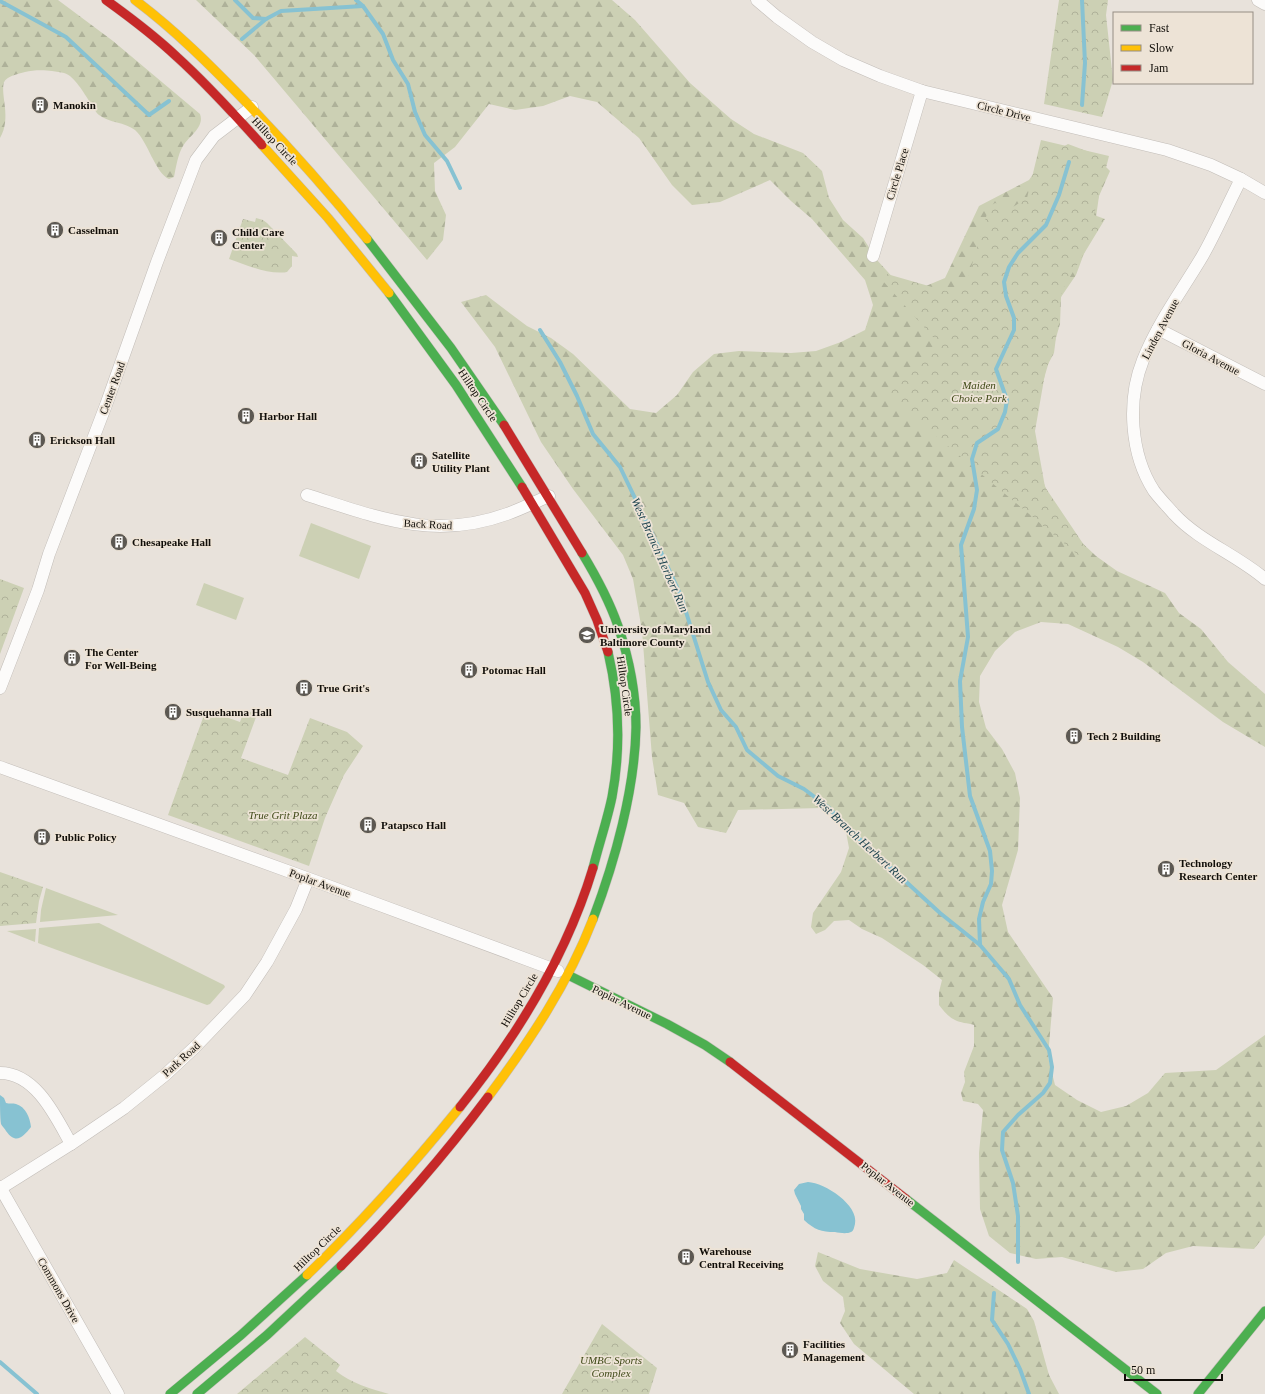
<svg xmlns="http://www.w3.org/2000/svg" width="1265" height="1394" font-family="Georgia,serif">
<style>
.green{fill:#ccd0b4}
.forest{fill:url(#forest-firs)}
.park{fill:url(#park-crowns)}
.water{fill:#87c2d2}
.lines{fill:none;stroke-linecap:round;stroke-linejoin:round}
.stream{stroke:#87c2d2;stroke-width:4}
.street-casing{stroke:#c2bdb8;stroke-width:13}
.fast-casing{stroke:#c2bdb8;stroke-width:10}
.slow-casing{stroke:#c2bdb8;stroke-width:10}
.jam-casing{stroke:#c2bdb8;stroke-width:10}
.street{stroke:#fcfbfa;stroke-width:12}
.fast{stroke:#4caf50;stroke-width:9}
.slow{stroke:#ffc107;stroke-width:9}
.jam{stroke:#c62828;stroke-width:9}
.labels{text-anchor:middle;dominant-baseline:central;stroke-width:3.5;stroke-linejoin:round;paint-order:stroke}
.poi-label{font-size:11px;font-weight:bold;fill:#100d08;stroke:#ede3d6;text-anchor:start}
.street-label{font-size:11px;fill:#100d08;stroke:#ede3d6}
.park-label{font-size:11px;font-style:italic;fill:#404a18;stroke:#ede3d6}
.water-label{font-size:12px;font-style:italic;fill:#173f4b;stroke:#ede3d6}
</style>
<defs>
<pattern id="forest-firs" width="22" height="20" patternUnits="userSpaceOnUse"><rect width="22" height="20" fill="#ccd0b4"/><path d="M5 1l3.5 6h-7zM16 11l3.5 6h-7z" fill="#aeb199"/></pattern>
<pattern id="park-crowns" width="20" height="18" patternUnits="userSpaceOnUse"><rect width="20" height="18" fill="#ccd0b4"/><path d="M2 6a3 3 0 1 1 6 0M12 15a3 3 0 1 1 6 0" fill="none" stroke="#aeb199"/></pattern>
</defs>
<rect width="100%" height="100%" fill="#e8e2db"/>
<g class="green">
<polygon points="311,523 371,546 359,579 299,556"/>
<polygon points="204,583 244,598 236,620 196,605"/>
<polygon points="46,888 118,915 40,922 41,910"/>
<polygon points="99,923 224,985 225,987 210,1004 207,1005 38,943 39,928"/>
<polygon points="36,929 35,942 7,931"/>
</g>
<g class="forest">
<path d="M0,0H58L113,41L200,114C205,127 189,136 183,146C178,154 176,167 174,177L169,179C156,174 147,140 135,130C125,122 109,123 99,115C95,112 93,106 90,102C84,94 75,76 64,73C61,72 56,72 52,71C44,70 33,70 25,72C18,74 7,76 4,82C0,95 12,118 0,138Z"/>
<path d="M196,0H612L635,20L690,83L731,119L754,134L803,153L822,171L829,198L843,220L863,238L877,260L896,281L921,288L945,278L979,206L1029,180L1045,157L1068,144L1092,153L1110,171L1099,196L1095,224L1076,275L1061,297L1060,324L1035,409V463L1048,493L1077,538L1096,556L1117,571L1165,593L1179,613L1201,629L1228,662L1265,694V747L1223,722L1143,662L1118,647L1068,624L1041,622L1015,632L995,651L980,676L979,702L986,728L1002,749L1015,773L1020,798L1018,850L1002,905L1008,932L1053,998L1048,1057L1055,1085L1077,1100L1101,1112L1126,1106L1148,1093L1165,1073L1216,1070L1265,1035V1235L1254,1249L1193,1246L1166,1253L1143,1269L1116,1272L1062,1257L1036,1259L1010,1253L989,1236L980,1209L979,1153L983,1110L978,1104L963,1101L961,1093L965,1082L964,1072L974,1046V1025C968,1023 960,1023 955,1020C948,1017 943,1010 939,1005V992L942,980L923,965L882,938L862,929L849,920L834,921L825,930L816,934L811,927L813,913L841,872L849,848L844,821L821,808L738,810L726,833L698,827L684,803L658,795L652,757L642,631L633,579L623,555L573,489L541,442L495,347L461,302L486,295L527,326L551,338L573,354L630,409L656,413L677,395L693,372L714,354L739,351L791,353L816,351L841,342L865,330L873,305L865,280L812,219L791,201L770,180L720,202L692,205L672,185L639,138L597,102L570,96L543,106L515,110L489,104L455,147L434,163L435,191L446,215L443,240L427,260L254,55Z"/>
<polygon points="818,1252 860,1269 917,1279 947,1273 954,1260 1027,1309 1034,1321 1049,1375 1059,1394 914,1394 854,1344 840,1323 845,1311 843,1297 823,1281 815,1266"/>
</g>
<g class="park">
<polygon points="1059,0 1108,0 1106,15 1113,80 1102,117 1044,104"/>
<polygon points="1041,140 1109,156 1094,215 1105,219 1062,290 1054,353 1046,368 1035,431 1045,487 1090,554 1084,560 887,395 939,344 883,281 887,274 953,293 966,285 989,207 995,203 1013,207 1027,198"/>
<path d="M256,218L263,220L267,223L297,254L298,257L292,256V266L287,272C268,275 247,265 229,259L243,219L255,222Z"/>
<polygon points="0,579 24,588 0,654"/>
<polygon points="253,707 259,709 241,758 288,775 310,718 347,732 363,746 344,775 325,818 309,866 168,815 204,715 212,712 240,722 244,710 251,712"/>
<polygon points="0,872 43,887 39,901 36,923 0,926"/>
<polygon points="602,1324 657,1368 649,1394 562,1394"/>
<path d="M305,1337L340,1365L336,1371C351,1383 371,1389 389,1394H237Z"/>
</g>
<g class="water">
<path d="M0,1095L4,1098L6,1103C9,1104 13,1103 16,1104C26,1107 30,1118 31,1127C23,1137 16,1145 6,1131C5,1129 2,1126 1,1124C0,1118 0,1102 0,1095Z"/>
<path d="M808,1182C825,1183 859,1205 855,1224C854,1227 854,1231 851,1232C847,1234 840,1233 835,1232C821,1232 815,1230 804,1220V1214L801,1209V1206L795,1194L794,1190L799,1184Z"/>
</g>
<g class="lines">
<g class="stream">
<polyline points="235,0 253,18 266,19 281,11 363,6"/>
<polyline points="356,0 363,6 383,34 393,60 408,84 415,112 425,135 447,161 460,188"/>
<polyline points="1082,0 1085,63 1082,105"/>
<polyline points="0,1 66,37 149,115 169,101"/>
<polyline points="242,39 266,19"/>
<polyline points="540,330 560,362 577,396 593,434 620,467 660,550 681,596 708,682 721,710 736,727 747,750 778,776 804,789 828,807 853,833 940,913 980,945 1009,979 1020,1005 1049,1050 1052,1067 1050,1083 1043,1093 1018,1115 1003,1132 1002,1150 1013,1183 1018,1216 1018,1262"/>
<polyline points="980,945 979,919 983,902 991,884 992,871 990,851 970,796 962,727 960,681 968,637 961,545 974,509 977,490 972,459 977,443 998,429 1005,412 1007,400 996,369 1014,330 1014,318 1006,296 1004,282 1009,267 1018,253 1046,225 1059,195 1069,162"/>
<polyline points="994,1293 992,1320 1008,1344 1020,1369 1029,1394"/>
<polyline points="0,1362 37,1394"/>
</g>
<defs>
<g id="street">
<polyline points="757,0 777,17 812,42 843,60 880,76 922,91 1167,150 1211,165 1241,179 1265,193"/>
<polyline points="1258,0 1265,4"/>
<path d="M1241,179C1228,204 1217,230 1203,255C1183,289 1158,322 1143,360C1127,400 1130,454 1154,491C1160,499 1168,507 1174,514C1199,541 1237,555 1265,579"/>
<polyline points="873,256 922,91"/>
<polyline points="1158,329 1265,384"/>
<path d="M307,495C377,517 433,541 507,514C521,509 535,502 549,496"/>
<polyline points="0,688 38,590 49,554 106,405 157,262 196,160 214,136 252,107"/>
<polyline points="0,767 315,881 558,971"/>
<path d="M0,1073C36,1073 56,1117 71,1144"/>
<polyline points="0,1187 118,1394"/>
<polyline points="1,1188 71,1144 124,1108 165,1075 195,1047 245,995 267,962 296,909 308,879"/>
</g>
<g id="fast">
<polyline points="367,239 451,348 504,425"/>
<polyline points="389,293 456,385 522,487"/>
<path d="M582,553C596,576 609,600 618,626C629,658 636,693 636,727C635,789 615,861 593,919"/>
<path d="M593,868C599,844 607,821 612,797C621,749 619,699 608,652"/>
<polyline points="568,975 667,1024 705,1045 730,1062"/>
<polyline points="906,1199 1157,1394"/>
<polyline points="170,1394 241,1335 307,1275"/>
<polyline points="197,1394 267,1335 341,1266"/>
<polyline points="1198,1394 1265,1311"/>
</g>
<g id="slow">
<path d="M135,0C175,30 210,65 244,100C287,145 328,191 367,239"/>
<polyline points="262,145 328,218 389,293"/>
<path d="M488,1097C529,1042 568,984 593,919"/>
<path d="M307,1275C362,1222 412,1166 460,1107"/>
</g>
<g id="jam">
<path d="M106,0C131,18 155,36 177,57C207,84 235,115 262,145"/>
<polyline points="504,425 582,553"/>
<polyline points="522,487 585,593 597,620 608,652"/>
<polyline points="730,1062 906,1199"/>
<path d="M460,1107C518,1035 566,957 593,868"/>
<path d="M341,1266C394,1213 443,1157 488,1097"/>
</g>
</defs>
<use href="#street" class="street-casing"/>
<use href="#fast" class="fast-casing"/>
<use href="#slow" class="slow-casing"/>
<use href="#jam" class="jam-casing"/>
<use href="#street" class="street"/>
<use href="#fast" class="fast"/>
<use href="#slow" class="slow"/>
<use href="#jam" class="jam"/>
</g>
<defs>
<symbol id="building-disc" viewBox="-11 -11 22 22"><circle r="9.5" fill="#5c5852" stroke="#ede3d6"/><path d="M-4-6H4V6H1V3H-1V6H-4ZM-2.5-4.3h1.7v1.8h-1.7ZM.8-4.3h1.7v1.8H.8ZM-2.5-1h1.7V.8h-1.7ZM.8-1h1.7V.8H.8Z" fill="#fff"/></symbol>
<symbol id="university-disc" viewBox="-11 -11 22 22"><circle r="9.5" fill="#5c5852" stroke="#ede3d6"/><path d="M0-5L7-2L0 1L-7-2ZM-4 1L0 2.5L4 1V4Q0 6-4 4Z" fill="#fff"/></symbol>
</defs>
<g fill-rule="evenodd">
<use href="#building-disc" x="30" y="95" width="20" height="20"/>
<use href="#building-disc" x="45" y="220" width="20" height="20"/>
<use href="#building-disc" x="209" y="228" width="20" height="20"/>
<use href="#building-disc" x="236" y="406" width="20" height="20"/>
<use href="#building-disc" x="27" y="430" width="20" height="20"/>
<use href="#building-disc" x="409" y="451" width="20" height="20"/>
<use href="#building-disc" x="109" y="532" width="20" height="20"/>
<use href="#university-disc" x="577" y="625" width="20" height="20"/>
<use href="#building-disc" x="62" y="648" width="20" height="20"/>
<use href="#building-disc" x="459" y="660" width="20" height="20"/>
<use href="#building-disc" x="294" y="678" width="20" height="20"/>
<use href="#building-disc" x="163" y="702" width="20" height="20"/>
<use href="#building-disc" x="1064" y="726" width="20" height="20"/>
<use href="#building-disc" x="358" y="815" width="20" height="20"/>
<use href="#building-disc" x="32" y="827" width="20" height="20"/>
<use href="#building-disc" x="1156" y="859" width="20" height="20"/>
<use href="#building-disc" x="676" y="1247" width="20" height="20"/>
<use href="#building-disc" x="780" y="1340" width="20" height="20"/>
</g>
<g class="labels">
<g class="poi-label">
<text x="53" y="105">Manokin</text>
<text x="68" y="230">Casselman</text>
<text x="232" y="232">Child Care<tspan x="232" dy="13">Center</tspan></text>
<text x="259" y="416">Harbor Hall</text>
<text x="50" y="440">Erickson Hall</text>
<text x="432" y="455">Satellite<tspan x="432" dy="13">Utility Plant</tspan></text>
<text x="132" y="542">Chesapeake Hall</text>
<text x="600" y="629">University of Maryland<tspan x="600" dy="13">Baltimore County</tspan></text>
<text x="85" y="652">The Center<tspan x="85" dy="13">For Well-Being</tspan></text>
<text x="482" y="670">Potomac Hall</text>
<text x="317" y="688">True Grit's</text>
<text x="186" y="712">Susquehanna Hall</text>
<text x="1087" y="736">Tech 2 Building</text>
<text x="381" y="825">Patapsco Hall</text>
<text x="55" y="837">Public Policy</text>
<text x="1179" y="863">Technology<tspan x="1179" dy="13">Research Center</tspan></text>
<text x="699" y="1251">Warehouse<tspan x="699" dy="13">Central Receiving</tspan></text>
<text x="803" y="1344">Facilities<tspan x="803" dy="13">Management</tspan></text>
</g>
<g class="street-label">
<text transform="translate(1004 111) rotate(14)">Circle Drive</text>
<text transform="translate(275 141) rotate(47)">Hilltop Circle</text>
<text transform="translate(897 174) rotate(-73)">Circle Place</text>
<text transform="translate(1160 329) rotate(-62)">Linden Avenue</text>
<text transform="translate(1211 357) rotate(28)">Gloria Avenue</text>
<text transform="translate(112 388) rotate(-70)">Center Road</text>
<text transform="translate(478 395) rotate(56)">Hilltop Circle</text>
<text transform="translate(428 524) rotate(3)">Back Road</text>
<text transform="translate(625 686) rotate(82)">Hilltop Circle</text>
<text transform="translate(320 883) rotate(20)">Poplar Avenue</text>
<text transform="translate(519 1000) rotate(-59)">Hilltop Circle</text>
<text transform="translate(622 1002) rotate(26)">Poplar Avenue</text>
<text transform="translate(181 1059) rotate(-42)">Park Road</text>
<text transform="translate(888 1184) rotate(38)">Poplar Avenue</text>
<text transform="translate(317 1248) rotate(-44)">Hilltop Circle</text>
<text transform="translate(59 1290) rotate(60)">Commons Drive</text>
</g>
<g class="park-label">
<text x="979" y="385">Maiden<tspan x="979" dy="13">Choice Park</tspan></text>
<text x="283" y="815">True Grit Plaza</text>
<text x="611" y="1360">UMBC Sports<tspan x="611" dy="13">Complex</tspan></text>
</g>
<g class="water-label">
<text transform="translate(660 555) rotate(66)">West Branch Herbert Run</text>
<text transform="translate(860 839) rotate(43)">West Branch Herbert Run</text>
</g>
</g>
<rect x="1113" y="12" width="140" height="72" fill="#ede3d6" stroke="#958d84"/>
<rect x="1121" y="25" width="20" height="6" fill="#4caf50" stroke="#958d84"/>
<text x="1149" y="32" font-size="12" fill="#100d08">Fast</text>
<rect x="1121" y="45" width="20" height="6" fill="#ffc107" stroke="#958d84"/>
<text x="1149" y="52" font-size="12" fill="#100d08">Slow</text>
<rect x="1121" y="65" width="20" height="6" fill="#c62828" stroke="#958d84"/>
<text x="1149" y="72" font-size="12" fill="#100d08">Jam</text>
<path d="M1125 1374v6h97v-6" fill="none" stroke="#100d08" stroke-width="2"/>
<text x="1131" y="1374" font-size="12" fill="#100d08" stroke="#ede3d6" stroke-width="3" paint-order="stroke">50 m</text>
</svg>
